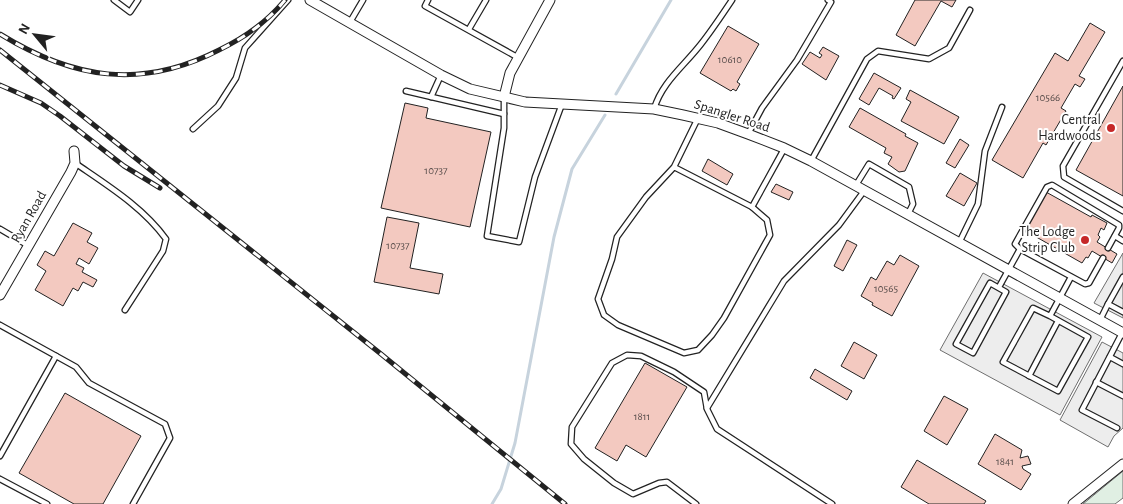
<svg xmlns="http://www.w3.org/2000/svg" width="1123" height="504" font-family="'Alegreya Sans',sans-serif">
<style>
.green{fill:#e0efe3;stroke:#6f6f6f}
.parking{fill:#ededed;stroke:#6f6f6f}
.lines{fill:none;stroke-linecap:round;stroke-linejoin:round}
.stream{stroke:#c7d3dd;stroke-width:3}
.building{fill:#f3c9c0;stroke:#222}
.service-casing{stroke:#222;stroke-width:7}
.minor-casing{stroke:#222;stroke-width:11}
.service{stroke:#fff;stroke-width:4.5}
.minor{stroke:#fff;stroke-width:9}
.rail-casing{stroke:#222;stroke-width:5}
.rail{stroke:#fff;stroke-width:3;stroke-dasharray:9;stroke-linecap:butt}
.poi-dot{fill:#c62828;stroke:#fff;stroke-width:2}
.labels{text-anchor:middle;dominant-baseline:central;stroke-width:4;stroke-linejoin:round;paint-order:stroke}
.number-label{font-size:11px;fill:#564c4a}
.street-label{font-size:14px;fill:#222;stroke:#fff}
.poi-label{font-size:14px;fill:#222;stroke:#fff;text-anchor:end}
</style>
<rect width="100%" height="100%" fill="#fff"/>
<polygon class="green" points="1123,471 1123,498 1115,504 1083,504"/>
<g class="parking">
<polygon points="1123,253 1123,318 1094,303"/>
<polygon points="983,273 1102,337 1060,415 940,350"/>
<polygon points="1102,342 1123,353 1123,428 1114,436 1108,447 1060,420"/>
</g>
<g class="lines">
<g class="stream">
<polyline points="616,94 671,0"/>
<polyline points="492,504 501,489 515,443 554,237 572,169 605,115"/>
</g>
</g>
<g class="building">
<polygon points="915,0 956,0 952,7 941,1 915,46 896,35"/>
<polygon points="1090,23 1105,32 1079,76 1085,79 1080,87 1075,84 1061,108 1066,111 1046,145 1043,143 1023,178 992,160 1055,53 1068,61"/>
<polygon points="728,26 759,44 737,82 740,84 736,91 733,89 731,91 700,73"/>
<polygon points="823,47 839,56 826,80 802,64 810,52 820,58 822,55 819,53"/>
<polygon points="874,73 901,88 894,99 892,98 893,96 879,88 869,105 859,99"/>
<polygon points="1123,86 1123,196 1076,170"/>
<polygon points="910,90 959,117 944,144 901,121 911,102 906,99"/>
<polygon points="405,103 428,108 426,118 491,132 470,227 381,208"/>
<polygon points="860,108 906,134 905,136 918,143 905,171 899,172 888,164 892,157 884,153 886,148 849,127"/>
<polygon points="960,139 969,145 955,168 946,163"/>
<polygon points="708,159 733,174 727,185 702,171"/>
<polygon points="960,173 977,183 964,206 946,196"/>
<polygon points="776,184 793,192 789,200 771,192"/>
<polygon points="1046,192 1091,217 1092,215 1107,223 1104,230 1101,228 1098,235 1100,237 1097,242 1117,254 1112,263 1092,251 1088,258 1086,257 1082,263 1024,230"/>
<polygon points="387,217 419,223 410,268 443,274 439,294 374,282"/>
<polygon points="73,223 92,233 87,242 98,248 89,264 79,258 76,264 84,268 82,272 97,280 93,287 83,282 78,291 73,288 63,306 35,290 46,271 37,265 45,251 54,256"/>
<polygon points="847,240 857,245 843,271 834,266"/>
<polygon points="900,255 919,266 892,316 872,305 873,303 861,296 871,277 876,280 887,261 894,265"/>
<polygon points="854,342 877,355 864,379 841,366"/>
<polygon points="645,363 687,387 646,457 626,445 617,461 595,448"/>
<polygon points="815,369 852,391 847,400 810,378"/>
<polygon points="65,393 141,436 103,504 74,504 19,473"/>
<polygon points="944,396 968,409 947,445 924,431"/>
<polygon points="995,434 1022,450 1020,458 1028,456 1031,464 1022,466 1023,469 1031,474 1021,490 978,464"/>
<polygon points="917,460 986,501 984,504 929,504 901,487"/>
</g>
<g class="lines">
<defs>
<g id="service">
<polyline points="114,0 130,12 138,0"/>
<polyline points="428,0 425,6 517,57"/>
<polyline points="350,22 363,0"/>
<polyline points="469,29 486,0"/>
<polyline points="1123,61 1063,166 1064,177 1123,211"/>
<polyline points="406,91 504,114"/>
<polyline points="431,97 441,75"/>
<polyline points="504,97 504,128 487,236 519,242 535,177 562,104"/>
<path d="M654,109C662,82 684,66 701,44C712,30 722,15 732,0"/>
<polyline points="193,129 218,106 236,78 245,48 288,0"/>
<polyline points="748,134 762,108 797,60 831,2 828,0"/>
<polyline points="811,161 867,59 878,51 929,59 949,48 970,10"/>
<path d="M75,163C107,185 143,207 166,239L163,251L125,310"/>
<polyline points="674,167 752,207 767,220 770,235 724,318 712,335 698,350 684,353 618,325 604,315 598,299 612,259 617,237 646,197 674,167 698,118"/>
<polyline points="856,185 869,164 909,187 913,204 908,214"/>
<polyline points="752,207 784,149"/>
<polyline points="0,229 29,246"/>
<polyline points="1115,236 1123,241"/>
<polyline points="959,243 978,204 985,151 1002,107"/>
<polyline points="1020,249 1085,284 1089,283 1103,258"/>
<polyline points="1123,277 1108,304 1123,312"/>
<polygon points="990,283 1006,292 973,353 956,344"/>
<polyline points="999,287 1020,249 1015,244 1047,187 1052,185 1119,225 1119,228 1108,248"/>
<polyline points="1050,316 1033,308 1003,362 1058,391 1088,337 1050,316 1071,277"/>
<polyline points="1100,320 1108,304"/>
<polyline points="0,325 76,367 89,383 165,424 170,438 133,504"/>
<polyline points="1110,357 1123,364"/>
<polyline points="1029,376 1058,321"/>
<polyline points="1096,382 1123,396"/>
<polyline points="707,408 784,281 839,225 864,191"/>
<polyline points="1117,428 1082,410 1122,333"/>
<polyline points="0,456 56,356"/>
<polyline points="0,479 47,504"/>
<polyline points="696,504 667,482 659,483 633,494 614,483 584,459 571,444 572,427 612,363 627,355 641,356 674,372 704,392 707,409 717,429 832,504"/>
</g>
<g id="minor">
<polyline points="310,0 441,75 470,89 525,102 654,109 683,115 718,123 748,134 784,148 811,161 1123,333"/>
<polyline points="504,97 510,73 550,0"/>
<polyline points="0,295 71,172 75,163 74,151"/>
<polyline points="1073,504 1123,464"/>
</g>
</defs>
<use href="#service" class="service-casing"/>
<use href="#minor" class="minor-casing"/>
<use href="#service" class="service"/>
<use href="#minor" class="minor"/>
<defs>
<g id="rail">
<path d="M0,34C73,79 141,90 219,50C244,38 267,22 285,0"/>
<polyline points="0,50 381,354 565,504"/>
<polyline points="0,85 41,103 60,116 124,166 160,188"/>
</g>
</defs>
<use href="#rail" class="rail-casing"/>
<use href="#rail" class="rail"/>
</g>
<g class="poi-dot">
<circle cx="1111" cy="128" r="5"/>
<circle cx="1085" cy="240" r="5"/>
</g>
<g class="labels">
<g class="number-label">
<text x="730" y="59">10610</text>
<text x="1048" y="97">10566</text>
<text x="436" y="170">10737</text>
<text x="398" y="245">10737</text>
<text x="886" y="288">10565</text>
<text x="642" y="416">1811</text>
<text x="1005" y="461">1841</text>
</g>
<g class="street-label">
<text transform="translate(732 116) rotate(18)">Spangler Road</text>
<text transform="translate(29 217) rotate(-60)">Ryan Road</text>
</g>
<g class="poi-label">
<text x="1101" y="120">Central<tspan x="1101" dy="16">Hardwoods</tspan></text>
<text x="1075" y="232">The Lodge<tspan x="1075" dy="16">Strip Club</tspan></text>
</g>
</g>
<g transform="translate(35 35) rotate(299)" stroke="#ffffff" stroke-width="4" paint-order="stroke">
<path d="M0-4L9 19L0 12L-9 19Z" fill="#222222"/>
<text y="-8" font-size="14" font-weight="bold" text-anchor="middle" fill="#222222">N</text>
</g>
</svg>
